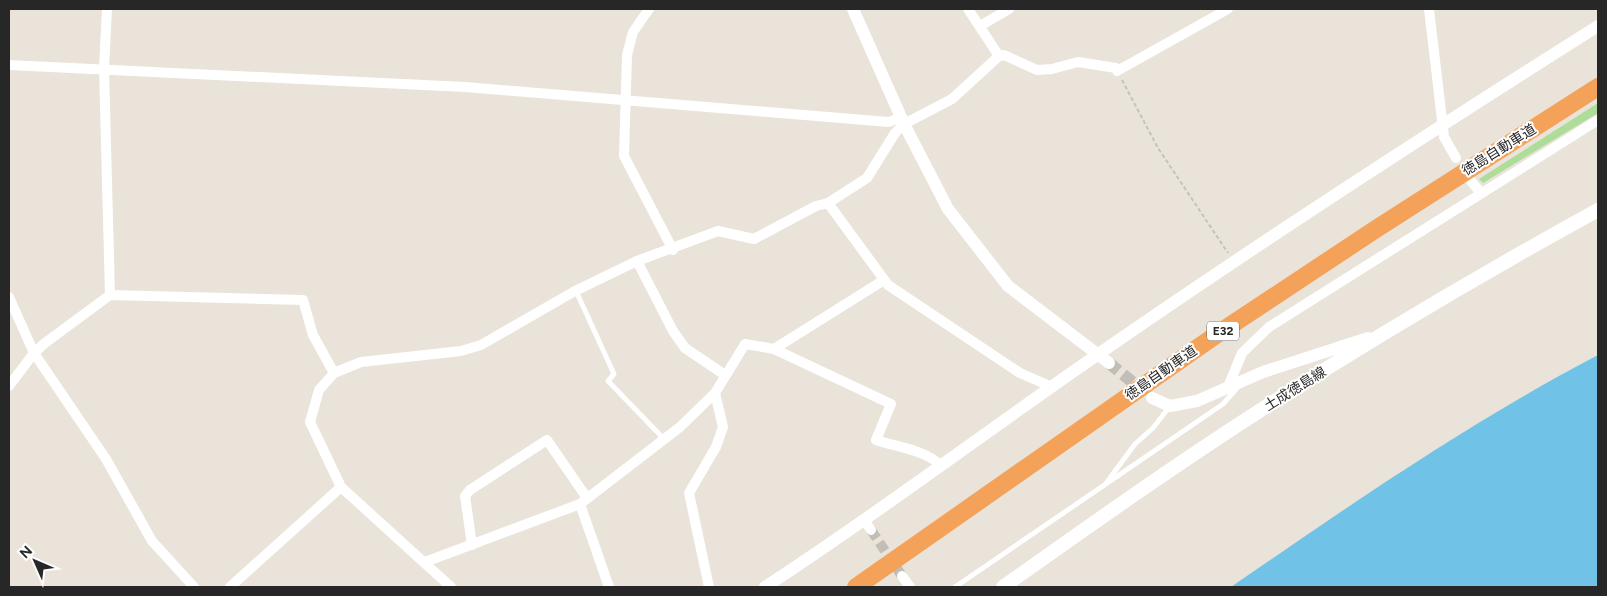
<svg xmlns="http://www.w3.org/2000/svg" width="1607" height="596" font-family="Figtree,'Noto Sans JP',sans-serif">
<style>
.green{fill:#addd98}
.water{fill:#70c3e6}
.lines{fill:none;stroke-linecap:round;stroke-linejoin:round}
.minor-tunnel{stroke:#c2bdb5;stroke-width:10;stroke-dasharray:10 5;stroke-linecap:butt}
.tertiary-tunnel{stroke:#c2bdb5;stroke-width:12;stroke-dasharray:12 6;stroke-linecap:butt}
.path{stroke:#c3c3c3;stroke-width:2;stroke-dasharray:4 2.5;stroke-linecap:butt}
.service{stroke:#fff;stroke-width:5}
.minor{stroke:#fff;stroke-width:10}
.tertiary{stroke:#fff;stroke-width:12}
.secondary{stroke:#fff;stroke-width:14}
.motorway{stroke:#f4a259;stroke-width:18}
.labels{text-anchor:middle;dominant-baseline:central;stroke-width:4;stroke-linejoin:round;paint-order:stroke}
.shield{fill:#fff;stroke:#686868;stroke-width:1}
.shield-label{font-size:12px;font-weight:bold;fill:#272727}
.street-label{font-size:14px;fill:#272727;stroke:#fff}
</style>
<rect width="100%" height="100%" fill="#e9e3d9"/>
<polygon class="green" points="1598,103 1598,113 1483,183 1479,179"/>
<path class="water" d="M1598,355V587H1231C1350,505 1470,422 1598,355Z"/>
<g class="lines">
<polyline class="minor-tunnel" points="871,530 902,576"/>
<polyline class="tertiary-tunnel" points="1109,363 1146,393"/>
<polyline class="path" points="1122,80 1158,148 1228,253"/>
<g class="service">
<polyline points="576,291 614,374 608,381 664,439"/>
<polyline points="1107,482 1135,444 1153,428 1170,406"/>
<polyline points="955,587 1223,404 1237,388"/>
</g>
<g class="minor">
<polyline points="107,9 104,68 110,295"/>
<polyline points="649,9 633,32 627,55 624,156 673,250"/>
<polyline points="968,9 999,56"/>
<polyline points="1429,9 1444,137 1456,158"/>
<polyline points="980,26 1009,9"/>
<polyline points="9,65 465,87 889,122 901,117"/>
<polyline points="1471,181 1480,192"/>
<polyline points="828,203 888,285 1020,373 1052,387"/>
<polyline points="637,261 673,331 685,348 725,375"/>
<polyline points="9,297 34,353 106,459 152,541 194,587"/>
<polyline points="774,349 884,280"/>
<polyline points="9,386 34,353 45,343 110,295 303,300 313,335 334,373"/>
<polyline points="1228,387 1242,353 1269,327 1598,120"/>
<polyline points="580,504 609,587"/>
<polyline points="864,520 871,530"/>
<polyline points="472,545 465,496 470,490 547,440 587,498"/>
<path d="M425,562L580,504L680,427L715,393L745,344L774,349L891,404L876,440C896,447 926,450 940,465"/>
<polyline points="902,576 910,587"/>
<polyline points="230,587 341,487"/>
<polyline points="451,587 341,487 310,422 319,390 334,373 361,362 461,351 481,345 575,291 637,261 718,231 754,239 816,206 828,203 867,178 895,133 904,124 952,99 999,56 1004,55 1037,70 1052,69 1078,62 1116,68 1117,71 1228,9"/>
<polyline points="709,587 689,493 716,447 723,427 715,393"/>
</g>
<g class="tertiary">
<polyline points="853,9 904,124 948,209 1008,286 1109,363"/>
<polyline points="1152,398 1170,406 1197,401 1263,372 1368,338"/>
<path d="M765,587C879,513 988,430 1100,353C1263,240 1430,132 1598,26"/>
</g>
<path class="secondary" d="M1003,587C1089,526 1175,465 1264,408C1373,338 1485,272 1598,210"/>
<polyline class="motorway" points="856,587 1216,335 1376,229 1598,87"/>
</g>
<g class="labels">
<rect class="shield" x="1207" y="321.5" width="32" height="19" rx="4"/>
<g class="shield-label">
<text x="1223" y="331">E32</text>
</g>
<g class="street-label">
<text transform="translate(1499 150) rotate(-32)">徳島自動車道</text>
<text transform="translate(1161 373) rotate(-35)">徳島自動車道</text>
<text transform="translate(1295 389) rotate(-32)">土成徳島線</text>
</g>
</g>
<rect width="1607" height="596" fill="none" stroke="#272727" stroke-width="20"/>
<g transform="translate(35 561) rotate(315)" stroke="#ffffff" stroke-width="4" paint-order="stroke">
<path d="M0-4L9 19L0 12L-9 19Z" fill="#272727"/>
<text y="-8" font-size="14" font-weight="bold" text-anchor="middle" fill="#272727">N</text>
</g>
</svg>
